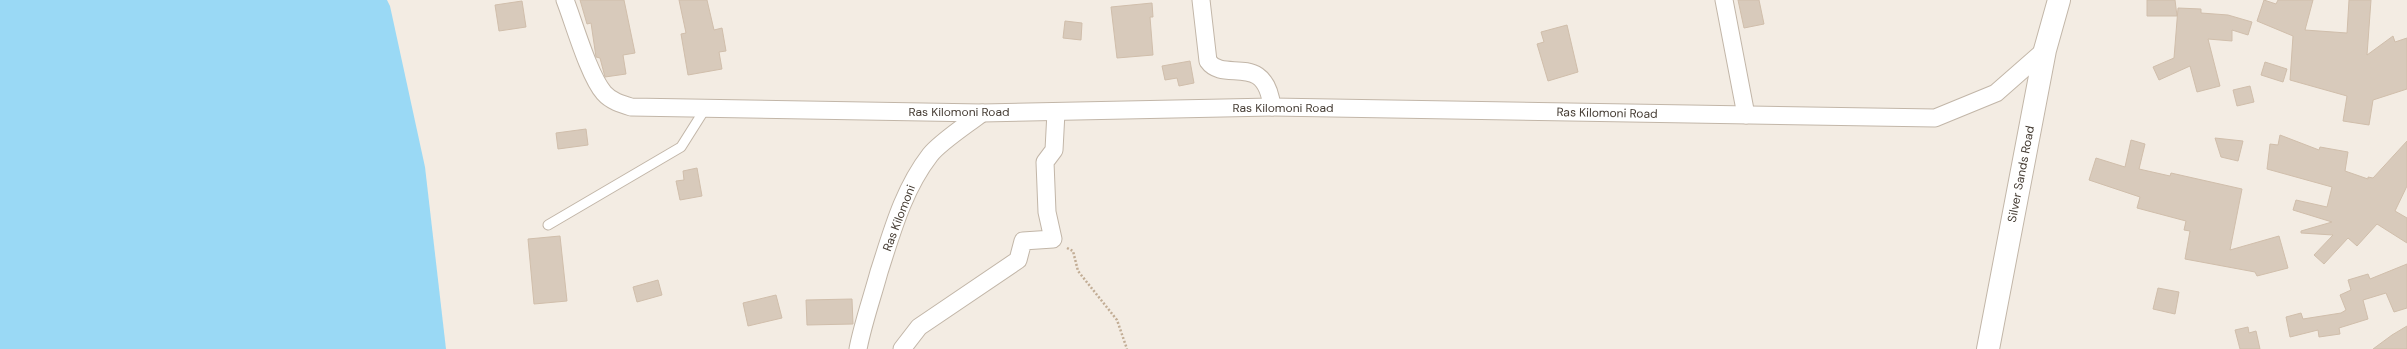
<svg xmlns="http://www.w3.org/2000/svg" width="2407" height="349" font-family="'DM Sans',sans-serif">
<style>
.water{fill:#9ad9f5}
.building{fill:#d8cabb;stroke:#d0beab}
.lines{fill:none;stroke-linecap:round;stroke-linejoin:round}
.service-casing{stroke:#c2b6a8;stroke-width:11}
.minor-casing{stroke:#c2b6a8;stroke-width:19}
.tertiary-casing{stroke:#c2b6a8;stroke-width:24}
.path{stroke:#c2ad95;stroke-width:2.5;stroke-dasharray:2 2;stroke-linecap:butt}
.service{stroke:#fff;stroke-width:9}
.minor{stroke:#fff;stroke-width:17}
.tertiary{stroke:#fff;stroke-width:22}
.labels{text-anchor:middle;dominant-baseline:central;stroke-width:3.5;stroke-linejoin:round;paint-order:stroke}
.street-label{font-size:12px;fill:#453c33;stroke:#fff}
</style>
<rect width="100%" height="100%" fill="#f3ece3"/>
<polygon class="water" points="0,0 387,0 390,6 425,167 446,349 0,349"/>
<g class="building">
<polygon points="580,0 624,0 635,53 623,55 626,74 605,77 600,58 596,57 591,23 587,24"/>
<polygon points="679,0 707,0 714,30 722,28 726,51 719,52 722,69 688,75 681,34 686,33"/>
<polygon points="1738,0 1759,0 1764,24 1744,28"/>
<polygon points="2147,0 2175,0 2177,16 2147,16"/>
<polygon points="2264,0 2276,4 2278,0 2313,0 2305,30 2347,33 2349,0 2371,0 2367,55 2393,36 2395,42 2407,38 2407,89 2373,100 2369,125 2343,121 2347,96 2290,80 2293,36 2257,21"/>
<polygon points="522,1 526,27 499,31 495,5"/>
<polygon points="1152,3 1153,17 1150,17 1153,55 1117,58 1111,7"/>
<polygon points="2178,8 2201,9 2201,13 2228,15 2252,22 2248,35 2232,30 2232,41 2208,39 2220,86 2197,92 2190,66 2159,80 2153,67 2174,58"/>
<polygon points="1065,21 1082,23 1081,40 1063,38"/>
<polygon points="1567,25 1578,72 1548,81 1537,44 1544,42 1541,32"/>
<polygon points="1190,61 1194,83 1179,86 1177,78 1165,80 1162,66"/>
<polygon points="2265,62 2287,69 2283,82 2261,75"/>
<polygon points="2250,86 2254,102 2237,106 2233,90"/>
<polygon points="586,129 588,145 558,149 556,133"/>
<polygon points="2280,135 2319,150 2320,147 2348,152 2345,171 2368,179 2368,177 2373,178 2407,141 2407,186 2395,211 2407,218 2407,243 2377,224 2357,246 2348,238 2324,264 2314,255 2333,235 2301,233 2301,231 2332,222 2293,210 2296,200 2327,207 2332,187 2267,169 2270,144 2278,145"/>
<polygon points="2215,138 2243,141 2238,161 2221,157"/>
<polygon points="2131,140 2145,144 2139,169 2170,176 2171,173 2242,189 2230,250 2279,236 2288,268 2257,276 2255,272 2185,259 2190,231 2184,230 2186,221 2137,208 2140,197 2089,180 2096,158 2125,167"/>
<polygon points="697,168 702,196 680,200 676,181 684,180 683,171"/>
<polygon points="560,236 567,301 534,304 528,239"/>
<polygon points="2407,264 2407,308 2394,312 2386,293 2363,300 2368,319 2339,328 2340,334 2319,337 2318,330 2290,337 2286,317 2301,313 2303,319 2341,313 2346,310 2340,295 2351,290 2348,280 2368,274 2370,279"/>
<polygon points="658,280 662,295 637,302 633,287"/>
<polygon points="2158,288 2179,292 2175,314 2153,309"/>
<polygon points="776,295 782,318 748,326 743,303"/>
<polygon points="852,299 853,324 807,325 806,300"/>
<polygon points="2407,326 2407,349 2373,349 2392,335"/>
<polygon points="2248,327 2249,333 2256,331 2260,349 2240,349 2235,330"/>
</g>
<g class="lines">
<defs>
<polyline id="service" points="548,225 681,147 705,109"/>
<g id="minor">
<path d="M565,0C574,23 589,76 604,93C611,101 621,104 631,107L982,113L1272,107L1935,118L1996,93L2045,50"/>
<path d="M1201,0L1208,61C1224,84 1265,50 1272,107"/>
<polyline points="1724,0 1746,115"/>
<path d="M858,349C863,323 872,298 879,272C892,232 903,190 930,155C940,142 968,124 982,113"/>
<polyline points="902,349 919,327 1018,260 1023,241 1053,239 1047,212 1045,162 1054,150 1056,112"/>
</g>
<polyline id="tertiary" points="1988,349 2045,50 2059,0"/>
</defs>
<use href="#service" class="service-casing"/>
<use href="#minor" class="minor-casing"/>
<use href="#tertiary" class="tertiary-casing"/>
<polyline class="path" points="1067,248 1073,251 1078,271 1117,320 1127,349"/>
<use href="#service" class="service"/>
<use href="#minor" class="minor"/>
<use href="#tertiary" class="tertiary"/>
</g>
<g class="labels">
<g class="street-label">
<text x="1283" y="108">Ras Kilomoni Road</text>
<text x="959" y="112">Ras Kilomoni Road</text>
<text transform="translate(1607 113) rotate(1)">Ras Kilomoni Road</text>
<text transform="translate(2021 174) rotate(-79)">Silver Sands Road</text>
<text transform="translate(899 218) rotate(-69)">Ras Kilomoni</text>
</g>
</g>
</svg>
